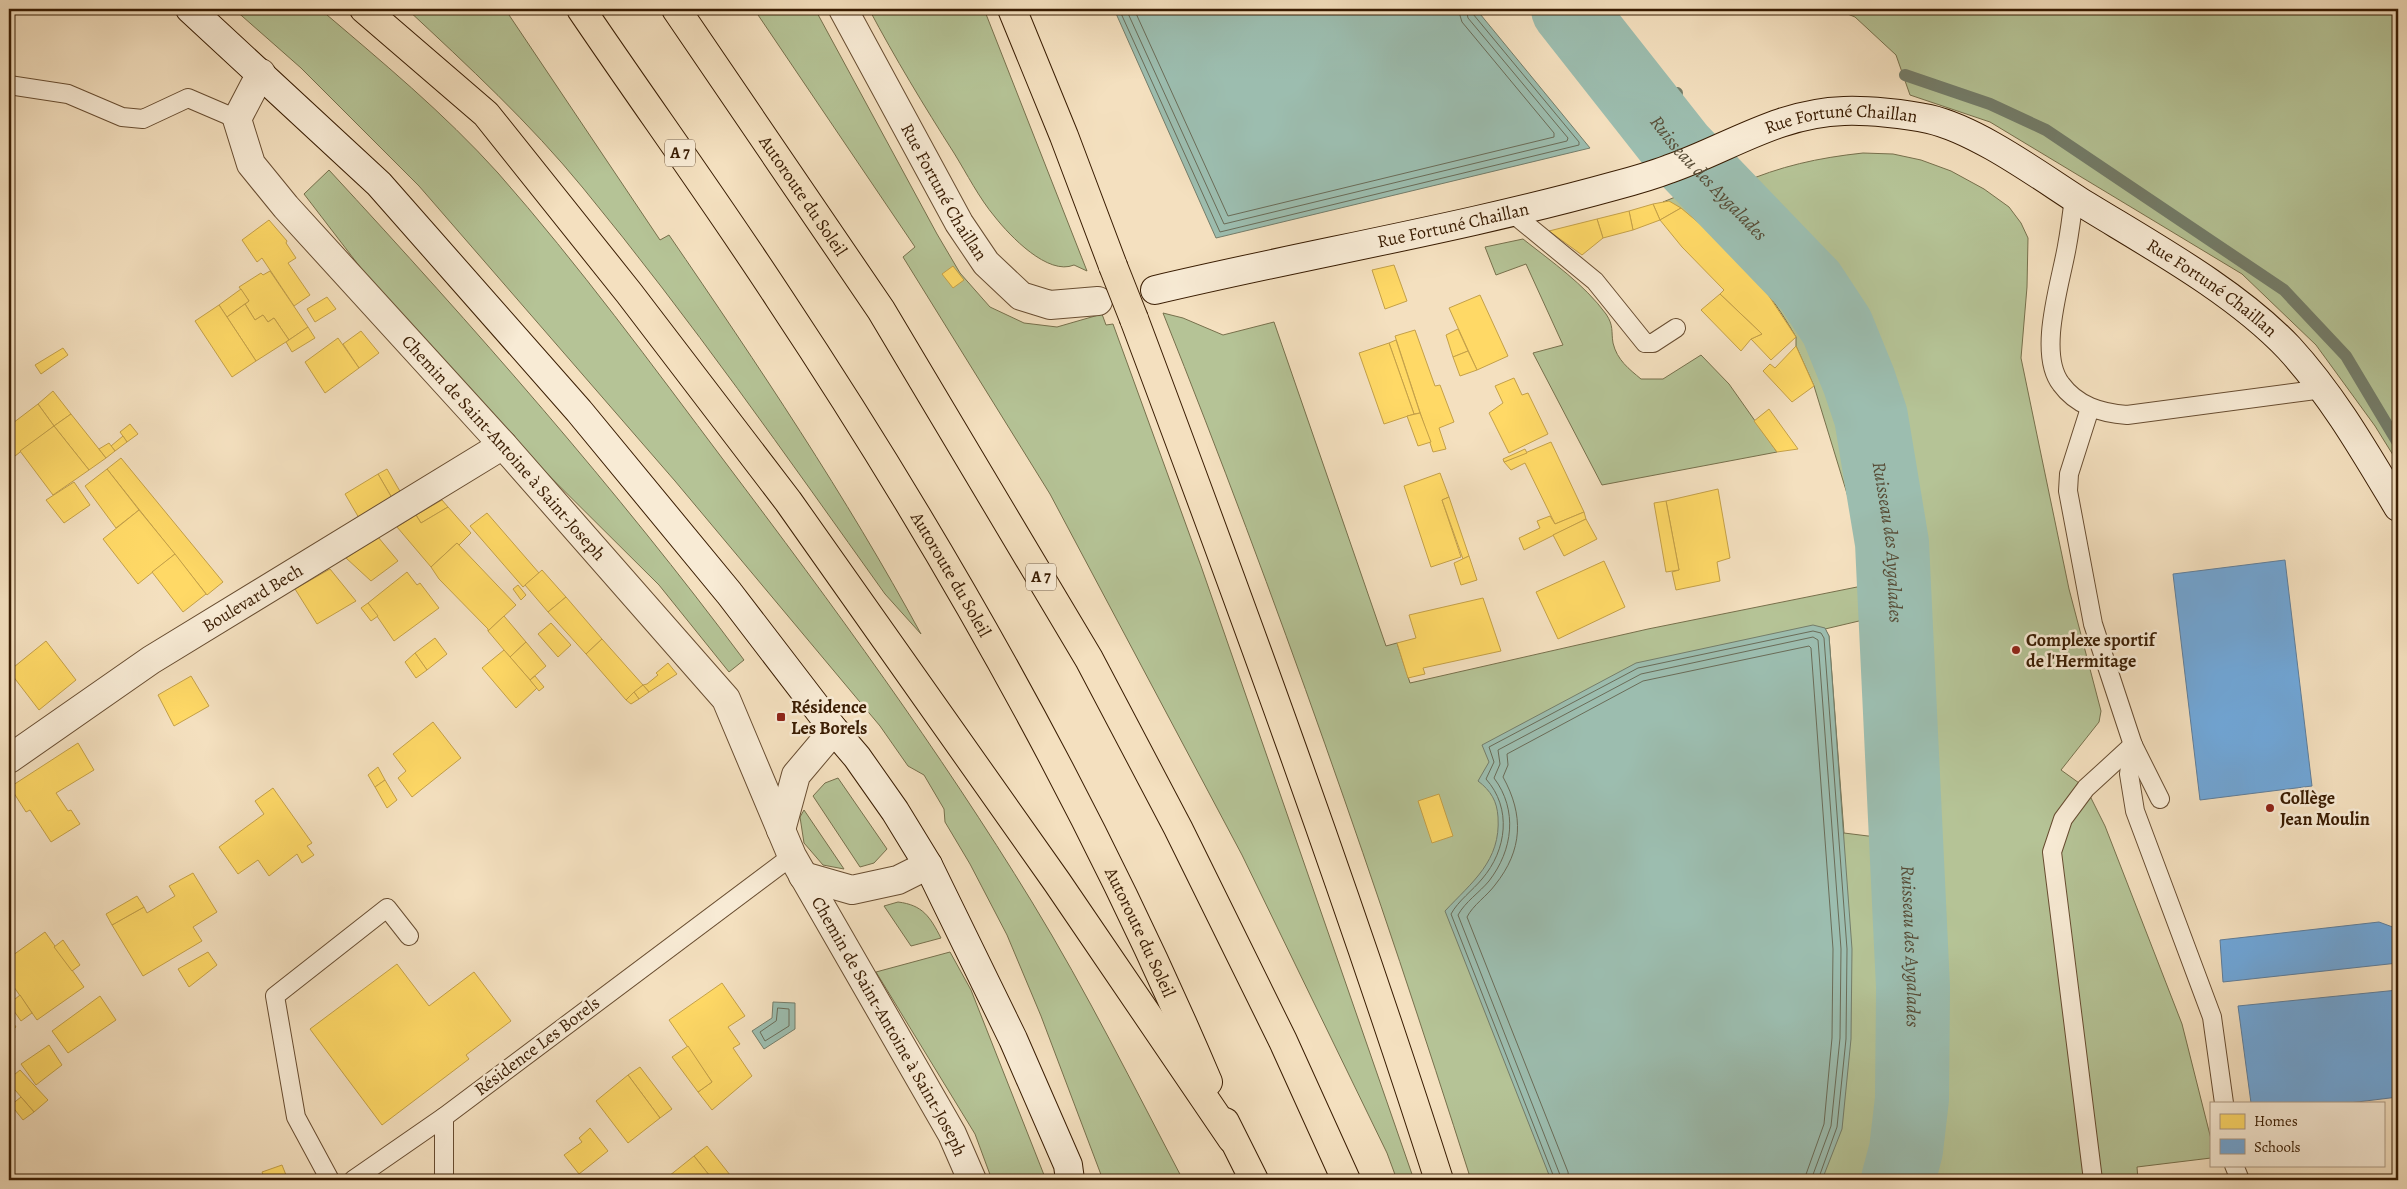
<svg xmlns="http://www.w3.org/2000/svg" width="2407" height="1189" font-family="Alegreya,serif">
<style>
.green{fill:#b5c396;stroke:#77704c}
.water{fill:#9cbdaf;stroke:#747d6a}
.homes{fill:#ffd966;stroke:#c4a048}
.schools{fill:#6fa8dc;stroke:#5f7e9b}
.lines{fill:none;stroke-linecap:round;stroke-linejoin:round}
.shore{stroke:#6a6c58;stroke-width:1}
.stream{stroke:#747d6a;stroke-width:12}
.river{stroke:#9cbdaf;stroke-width:74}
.lane-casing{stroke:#684d31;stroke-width:20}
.street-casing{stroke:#684d31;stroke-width:30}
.secondary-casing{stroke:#391c02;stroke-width:30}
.highway-casing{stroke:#391c02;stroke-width:30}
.lane{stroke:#f8ebd5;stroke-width:18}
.street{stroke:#f8ebd5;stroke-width:28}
.secondary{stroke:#f8ebd5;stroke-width:28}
.highway{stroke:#f4e0bf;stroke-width:28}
.highway-bridge-casing{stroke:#391c02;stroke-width:30;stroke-linecap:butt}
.highway-bridge{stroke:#f4e0bf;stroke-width:28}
.poi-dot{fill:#8f2418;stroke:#f8ebd5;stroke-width:2}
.labels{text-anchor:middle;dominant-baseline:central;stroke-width:5;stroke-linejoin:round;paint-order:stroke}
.shield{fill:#f8ebd5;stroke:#725a41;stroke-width:1}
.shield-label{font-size:16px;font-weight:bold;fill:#391c02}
.street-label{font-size:18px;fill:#391c02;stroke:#f8ebd5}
.poi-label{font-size:18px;font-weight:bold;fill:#391c02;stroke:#f8ebd5;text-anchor:start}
.water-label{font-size:19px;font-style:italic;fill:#574c36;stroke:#f8ebd5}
</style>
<rect width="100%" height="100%" fill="#f4e0bf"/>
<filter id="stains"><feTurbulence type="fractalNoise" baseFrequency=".004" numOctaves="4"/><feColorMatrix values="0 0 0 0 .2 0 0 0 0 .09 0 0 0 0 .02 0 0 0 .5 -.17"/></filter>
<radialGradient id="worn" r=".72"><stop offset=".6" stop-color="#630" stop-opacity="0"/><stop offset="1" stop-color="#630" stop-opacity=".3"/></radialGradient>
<g class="green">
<path d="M234,9H320C381,61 444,113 498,173C579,265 652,365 725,462C833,605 939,750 1032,902C1087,992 1134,1087 1183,1180H1103L1041,1016L1007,935L970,864L945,822L944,809L924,775L908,766L880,726L675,481L419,186L301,68Z"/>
<path d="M407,9H505L660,240L669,235C758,365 846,496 921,634L885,594C787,457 690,318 583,188C530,123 468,66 407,9Z"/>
<polygon points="754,9 815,9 937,234 960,273 990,307 1024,323 1057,327 1102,314 1106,325 1113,324 1201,566 1414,1180 1397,1180 1387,1153 1242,855 1050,494 903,257 915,247"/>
<path d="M869,9H984L1087,271L1074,265C1048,276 1010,236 995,217C979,198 967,174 954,153C924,106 895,58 869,9Z"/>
<polygon points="1835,9 2398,9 2398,463 2375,426 2316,345 2242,274 1990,122 1910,95 1896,55 1855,17"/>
<path d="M1863,153L1893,154L1921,160L1951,171L1984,189L2009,207L2021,223L2028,238L2027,287L2021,358L2069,589L2101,711L2099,722L2061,770L2086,788L2105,826L2182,1024L2211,1139V1158L2137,1167L2138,1180H1915L1926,1138L1931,1059L1901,529L1893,461L1874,385L1847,317L1825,285L1739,184C1781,166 1817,158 1863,153Z"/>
<path d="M329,170C474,327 616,488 744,660L729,672L659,585L495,422L403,323L304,194Z"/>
<path d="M1690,191C1749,251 1813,311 1844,391C1853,417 1855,447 1858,474C1863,522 1867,570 1876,617L1825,629L1829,636L1844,833L1868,836H1898L1902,1007L1894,1125L1879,1180H1471C1378,888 1277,598 1163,313L1183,318L1223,335L1274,322L1386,646L1397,643L1410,683L1648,629L1862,586L1853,513L1814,386L1796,346V337C1786,320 1776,304 1764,289C1751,271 1682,200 1663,202Z"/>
<path d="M1523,239C1552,262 1584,284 1606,314C1614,326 1611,331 1613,343C1617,360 1629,369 1641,379H1663L1701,355L1729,384L1777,452L1602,485L1533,353L1563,345L1526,264L1496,275L1485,247Z"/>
<polygon points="838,778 887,849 874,863 860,867 813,796 825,783"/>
<polygon points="804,810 844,869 823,865 804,843 800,817"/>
<path d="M898,902C923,905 930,917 941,938L911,946L884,906Z"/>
<polygon points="950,952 971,990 1046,1180 992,1180 975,1134 876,972"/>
</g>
<g class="water">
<polygon points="1114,9 1476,9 1590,148 1216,238"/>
<path d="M1813,625L1825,628L1829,636L1852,949L1851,1039L1842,1129L1822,1180H1551L1445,911C1472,882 1501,861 1498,817C1497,801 1491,791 1478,781L1489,762L1482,745L1636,663Z"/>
<polygon points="773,1002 795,1003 795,1029 764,1049 752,1031 772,1018"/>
</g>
<g class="homes">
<polygon points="1669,201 1681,208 1660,220 1653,204"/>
<polygon points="1653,204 1660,220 1633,230 1629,211"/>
<polygon points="1681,208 1706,229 1763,287 1796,337 1771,360 1751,339 1762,334 1720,294 1724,290 1682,247 1660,220"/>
<polygon points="1629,211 1633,230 1603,238 1597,219"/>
<polygon points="1597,219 1603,238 1582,255 1549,231"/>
<polygon points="269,220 287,241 286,243 296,258 288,263 310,295 294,306 262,258 257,262 242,240"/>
<polygon points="1394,265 1407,301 1385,309 1372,270"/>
<polygon points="953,266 964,280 953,288 942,274"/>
<polygon points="270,271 308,327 289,340 274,318 268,322 263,315 255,320 245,304 249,301 239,287 261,273 263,275"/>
<polygon points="241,289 249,301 227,317 219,305"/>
<polygon points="1720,294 1762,334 1751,339 1741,351 1701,310"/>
<polygon points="1480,295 1508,356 1477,370 1449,308"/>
<polygon points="327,297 336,309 315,322 307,309"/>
<polygon points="245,304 255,320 263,315 268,322 274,318 289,340 256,361 227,317"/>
<polygon points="219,305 256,361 232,377 195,321"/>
<polygon points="308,327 315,338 292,352 286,342"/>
<polygon points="1458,329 1468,351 1453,357 1446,335"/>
<polygon points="1415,330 1435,386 1440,385 1454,422 1439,428 1446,449 1433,452 1395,336"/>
<polygon points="361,331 379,353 359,368 343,344"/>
<polygon points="338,338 359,368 325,393 305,362"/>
<polygon points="1396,340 1420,413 1414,414 1389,343"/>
<polygon points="1389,343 1414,414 1384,424 1359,353"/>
<polygon points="1796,346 1814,386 1792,402 1763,371 1770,364 1775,368"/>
<polygon points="63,348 68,355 41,374 35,365"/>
<polygon points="1468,351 1477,370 1460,376 1453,357"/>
<polygon points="1514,378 1522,395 1528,393 1548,434 1509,453 1489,413 1503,403 1495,386"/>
<polygon points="53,391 71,414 54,426 38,404"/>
<polygon points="38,404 54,426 15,456 9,448 9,426"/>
<polygon points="1769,409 1798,449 1777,452 1754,421"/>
<polygon points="1420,413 1431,442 1418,446 1407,416"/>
<polygon points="71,414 106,458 89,470 54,426"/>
<polygon points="130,424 138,434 127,442 120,432"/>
<polygon points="54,426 89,470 53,495 20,451"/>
<polygon points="123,436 127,442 115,451 111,446"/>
<polygon points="1551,442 1584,512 1555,524 1525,463 1511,470 1504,462"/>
<polygon points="109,443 115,451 106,458 99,449"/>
<polygon points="1525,449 1527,453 1504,462 1503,459"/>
<polygon points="121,458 223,582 207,595 107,469"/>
<polygon points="107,469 139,510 116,528 85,486"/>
<polygon points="387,469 401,493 392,498 378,474"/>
<polygon points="1440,473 1449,497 1442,500 1461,557 1431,567 1404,486"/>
<polygon points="378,474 392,498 359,518 345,494"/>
<polygon points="74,482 90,505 64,523 46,500"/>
<polygon points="1718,489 1730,558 1717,562 1720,581 1676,590 1672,572 1679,570 1666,501"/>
<polygon points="1449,497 1469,556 1463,559 1442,500"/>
<polygon points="442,500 448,507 421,523 416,515"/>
<polygon points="1666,501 1679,570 1666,572 1654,503"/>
<polygon points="448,507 471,533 459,545 457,543 431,567 397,527 416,515 421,523"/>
<polygon points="139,510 175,554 138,584 103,539"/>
<polygon points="1584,512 1586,519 1524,550 1519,538 1540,528 1537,521 1550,516 1555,524"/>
<polygon points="487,513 539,573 523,587 470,526"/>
<polygon points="1586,519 1597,539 1564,556 1553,535"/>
<polygon points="378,537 398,561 371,581 346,558"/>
<polygon points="457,543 516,605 488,631 488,629 439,579 431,567"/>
<polygon points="175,554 206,594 183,612 152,572"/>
<polygon points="1469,556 1477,580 1461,585 1454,563"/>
<polygon points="1604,561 1625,607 1558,639 1536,592"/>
<polygon points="330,569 356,601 317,624 295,589"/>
<polygon points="542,570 566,597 548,612 525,585"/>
<polygon points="407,572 417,585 420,583 439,608 394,641 368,603"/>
<polygon points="518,585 526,595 521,600 513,589"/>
<polygon points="566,597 602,639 586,654 548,612"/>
<polygon points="1483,598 1501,651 1423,668 1425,674 1408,678 1397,643 1416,638 1409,615"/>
<polygon points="368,603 378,616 371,621 361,608"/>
<polygon points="504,616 526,642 510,657 488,631"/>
<polygon points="551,623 571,645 558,657 538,634"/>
<polygon points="435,638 447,654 427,670 415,653"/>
<polygon points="602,639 643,685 626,700 586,654"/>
<polygon points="46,641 76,680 39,710 9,671"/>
<polygon points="526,642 546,666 530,680 510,657"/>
<polygon points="504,650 537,688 516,708 482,668"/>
<polygon points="415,653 427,670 416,678 405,662"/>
<polygon points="668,663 677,674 649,692 643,685 647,684 658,675 656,673"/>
<polygon points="191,676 209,706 174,726 158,695"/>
<polygon points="535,676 544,687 539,691 530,680"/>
<polygon points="643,685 649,692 639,699 634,692"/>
<polygon points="634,692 639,699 631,704 626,700"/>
<polygon points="433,722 461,758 412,797 398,778 406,771 393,754"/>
<polygon points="78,743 94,770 56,793 68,811 71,810 80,824 51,842 30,810 26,812 10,787"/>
<polygon points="378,767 385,780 375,787 368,775"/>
<polygon points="385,780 397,800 387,808 375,787"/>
<polygon points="273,788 312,843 307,846 314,855 302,863 297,854 269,876 258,860 238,874 219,847 264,814 255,801"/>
<polygon points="1439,794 1453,836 1432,843 1418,801"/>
<polygon points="193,873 217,912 193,927 202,941 143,976 112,925 144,907 147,913 175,896 169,886"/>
<polygon points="137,896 144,907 112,925 106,914"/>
<polygon points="45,932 84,987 37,1020 9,980 9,958"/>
<polygon points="63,940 80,965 72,971 54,947"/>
<polygon points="208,952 217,965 189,987 178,969"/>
<polygon points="397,964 429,1006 474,972 511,1021 466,1055 469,1059 382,1125 310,1029"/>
<polygon points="722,983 745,1016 728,1027 740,1044 733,1048 752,1076 712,1110 698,1092 712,1082 669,1020"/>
<polygon points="20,995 32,1013 21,1021 9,1004"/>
<polygon points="100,996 116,1020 68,1053 52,1031"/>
<polygon points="9,1016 16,1027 9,1033"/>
<polygon points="49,1045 62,1065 36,1085 21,1064"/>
<polygon points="688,1046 712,1082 698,1092 672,1057"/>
<polygon points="640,1067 672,1109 660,1118 628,1075"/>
<polygon points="20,1070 48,1100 34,1112 9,1083 9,1079"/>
<polygon points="628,1075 660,1118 628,1143 596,1101"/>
<polygon points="21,1097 34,1112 23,1120 11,1105"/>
<polygon points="590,1128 608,1151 579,1174 564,1155 582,1142 579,1138"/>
<polygon points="707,1146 734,1180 713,1180 694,1156"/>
<polygon points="694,1156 713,1180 664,1180"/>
<polygon points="282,1165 288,1180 265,1180 262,1172"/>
</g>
<g class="schools">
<polygon points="2285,560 2312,786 2200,800 2173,574"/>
<polygon points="2379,922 2398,929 2398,963 2223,982 2220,940"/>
<polygon points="2398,990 2398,1097 2349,1103 2251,1103 2238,1006"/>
</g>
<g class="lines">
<g class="shore">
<polyline points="1119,9 1220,232 1579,145 1579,142 1473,14 1472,9"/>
<polyline points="1126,9 1224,224 1567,141 1568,138 1468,18 1466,9"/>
<polyline points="1134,9 1228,216 1554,137 1554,133 1462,22 1458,9"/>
<polygon points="778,1008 789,1009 789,1026 765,1041 760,1032 776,1021"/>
<path d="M1555,1180L1451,914C1458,901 1473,890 1482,879C1507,850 1512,808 1486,779L1494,762L1489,747L1638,668L1813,631L1821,633L1824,638L1847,949L1846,1039L1837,1127L1818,1180"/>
<path d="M1562,1180L1458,915C1465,902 1480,892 1489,881C1513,850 1518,810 1494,778L1500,764L1498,750L1641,674L1813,637L1818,640L1841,949L1840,1038L1831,1126L1811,1180"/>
<path d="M1569,1180L1568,1172L1467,917C1473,905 1487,896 1495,885C1523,850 1524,815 1503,777L1508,765L1507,754L1643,681L1809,646L1811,648L1833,949L1832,1038L1824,1124L1804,1180"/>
</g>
<g class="stream">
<polyline points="1905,75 1990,104 2046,130 2284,290 2346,356 2398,443"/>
<polyline points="1637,96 1677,93"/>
</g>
<path class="river" id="s1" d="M1568,9L1679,150L1810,286L1837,327L1859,381L1871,417L1892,543L1913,987L1912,1099L1906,1150L1898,1180"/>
<defs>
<g id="lane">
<polyline points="9,85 68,94 122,117 143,119 188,98 237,119"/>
<path d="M2074,197C2072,214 2070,230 2067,246C2061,282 2037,353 2061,384C2077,406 2101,413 2127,415L2323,389"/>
<polyline points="1511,212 1595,281 1645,343 1653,343 1676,328"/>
<polyline points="2090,408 2069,474 2068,491 2093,624 2133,745 2160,799"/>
<polyline points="2133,745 2129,774 2135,811 2212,1017 2224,1103"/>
<polyline points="444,1117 444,1180"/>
<polyline points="2234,1165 2240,1180"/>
<polyline points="330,1180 296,1117 275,996 387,908 409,936"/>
<polyline points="353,1180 444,1117 792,856"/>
<polyline points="2093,1180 2052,852 2063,819 2086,788 2133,745"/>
</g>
<g id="street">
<path id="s2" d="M843,9L959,223L986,263L1021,296L1050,305L1098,301"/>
<path id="s3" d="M261,73L237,119L251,164L286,207L503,445L726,699L792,856L952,1134L972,1180"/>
<path id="s4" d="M9,759L151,660L503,445"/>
<polyline points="781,830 796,775 834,730"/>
<polyline points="803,876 852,890 898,880 928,865"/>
</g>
<g id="secondary">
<polyline points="190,9 379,184 579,411 729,593 834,730 857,757 895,811 928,865 1013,1039 1068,1165 1070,1180"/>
<path id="s5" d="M1155,290C1307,254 1463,228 1614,186C1633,181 1651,176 1669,169C1729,148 1778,113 1844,111C1866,110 1907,114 1929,119C1977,130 2037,174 2079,201C2147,243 2234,290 2289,348C2333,396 2365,452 2398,507"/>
</g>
<g id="highway">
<polyline points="364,9 486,114 629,293 788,501 1057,882 1232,1139"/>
<path id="s6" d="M581,9C646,105 715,200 779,298C943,545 1092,809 1208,1082"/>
<path id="s7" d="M676,9L881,310L1089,659L1178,828L1283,1041L1346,1180"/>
<polyline points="1012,9 1064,136 1113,266"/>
<path d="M1134,319C1241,604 1346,890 1439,1180"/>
<polyline points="1225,1122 1254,1180"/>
</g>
</defs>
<use href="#lane" class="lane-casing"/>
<use href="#street" class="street-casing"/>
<use href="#secondary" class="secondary-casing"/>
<use href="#highway" class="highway-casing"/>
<use href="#lane" class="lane"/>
<use href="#street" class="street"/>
<use href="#secondary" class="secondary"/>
<use href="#highway" class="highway"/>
<defs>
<polyline id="highway-bridge" points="1113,266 1134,319"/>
</defs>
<use href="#highway-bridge" class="highway-bridge-casing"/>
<use href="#highway-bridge" class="highway-bridge"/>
</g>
<g class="poi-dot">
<circle cx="2016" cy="650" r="5"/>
<rect x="776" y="712" width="10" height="10" rx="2.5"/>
<circle cx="2270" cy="808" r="5"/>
</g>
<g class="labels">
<g class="shield">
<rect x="665" y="139.5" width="30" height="27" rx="4"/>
<rect x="1026" y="563.5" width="30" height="27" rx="4"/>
</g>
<g class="shield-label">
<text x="680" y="153">A 7</text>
<text x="1041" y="577">A 7</text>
</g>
<g class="street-label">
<text stroke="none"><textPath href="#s5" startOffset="710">Rue Fortuné Chaillan</textPath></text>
<text stroke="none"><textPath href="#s2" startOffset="209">Rue Fortuné Chaillan</textPath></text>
<text stroke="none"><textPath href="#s7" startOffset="226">Autoroute du Soleil</textPath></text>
<text stroke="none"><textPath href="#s5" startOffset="305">Rue Fortuné Chaillan</textPath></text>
<text stroke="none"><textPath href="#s5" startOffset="1130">Rue Fortuné Chaillan</textPath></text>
<text stroke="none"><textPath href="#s3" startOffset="479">Chemin de Saint-Antoine à Saint-Joseph</textPath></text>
<text stroke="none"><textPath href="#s6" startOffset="676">Autoroute du Soleil</textPath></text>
<text stroke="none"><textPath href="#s4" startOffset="292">Boulevard Bech</textPath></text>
<text stroke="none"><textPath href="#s6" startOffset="1081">Autoroute du Soleil</textPath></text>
<text stroke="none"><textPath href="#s3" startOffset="1181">Chemin de Saint-Antoine à Saint-Joseph</textPath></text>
<text transform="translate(537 1046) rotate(-37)">Résidence Les Borels</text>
</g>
<g class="poi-label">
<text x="2026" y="640">Complexe sportif<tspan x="2026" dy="21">de l'Hermitage</tspan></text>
<text x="791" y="707">Résidence<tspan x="791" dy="21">Les Borels</tspan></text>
<text x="2280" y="798">Collège<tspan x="2280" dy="21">Jean Moulin</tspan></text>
</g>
<g class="water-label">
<text stroke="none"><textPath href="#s1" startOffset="220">Ruisseau des Aygalades</textPath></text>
<text stroke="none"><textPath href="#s1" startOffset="640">Ruisseau des Aygalades</textPath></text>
<text stroke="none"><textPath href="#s1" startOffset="1045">Ruisseau des Aygalades</textPath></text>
</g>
</g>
<rect width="2407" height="1189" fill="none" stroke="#f4e0bf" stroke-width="30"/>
<rect x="10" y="10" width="2387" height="1169" fill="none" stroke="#391c02" stroke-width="2.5"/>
<rect x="15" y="15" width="2377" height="1159" fill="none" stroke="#391c02"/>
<rect x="2210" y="1102" width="175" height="65" fill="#f8ebd5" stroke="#ac9881"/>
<rect x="2220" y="1114" width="25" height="15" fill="#ffd966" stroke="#ac9881"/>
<text x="2254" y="1126" font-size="15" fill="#391c02">Homes</text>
<rect x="2220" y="1139" width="25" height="15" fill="#6fa8dc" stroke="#ac9881"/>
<text x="2254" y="1152" font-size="15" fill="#391c02">Schools</text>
<rect width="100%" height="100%" filter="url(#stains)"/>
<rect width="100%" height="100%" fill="url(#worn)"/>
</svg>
